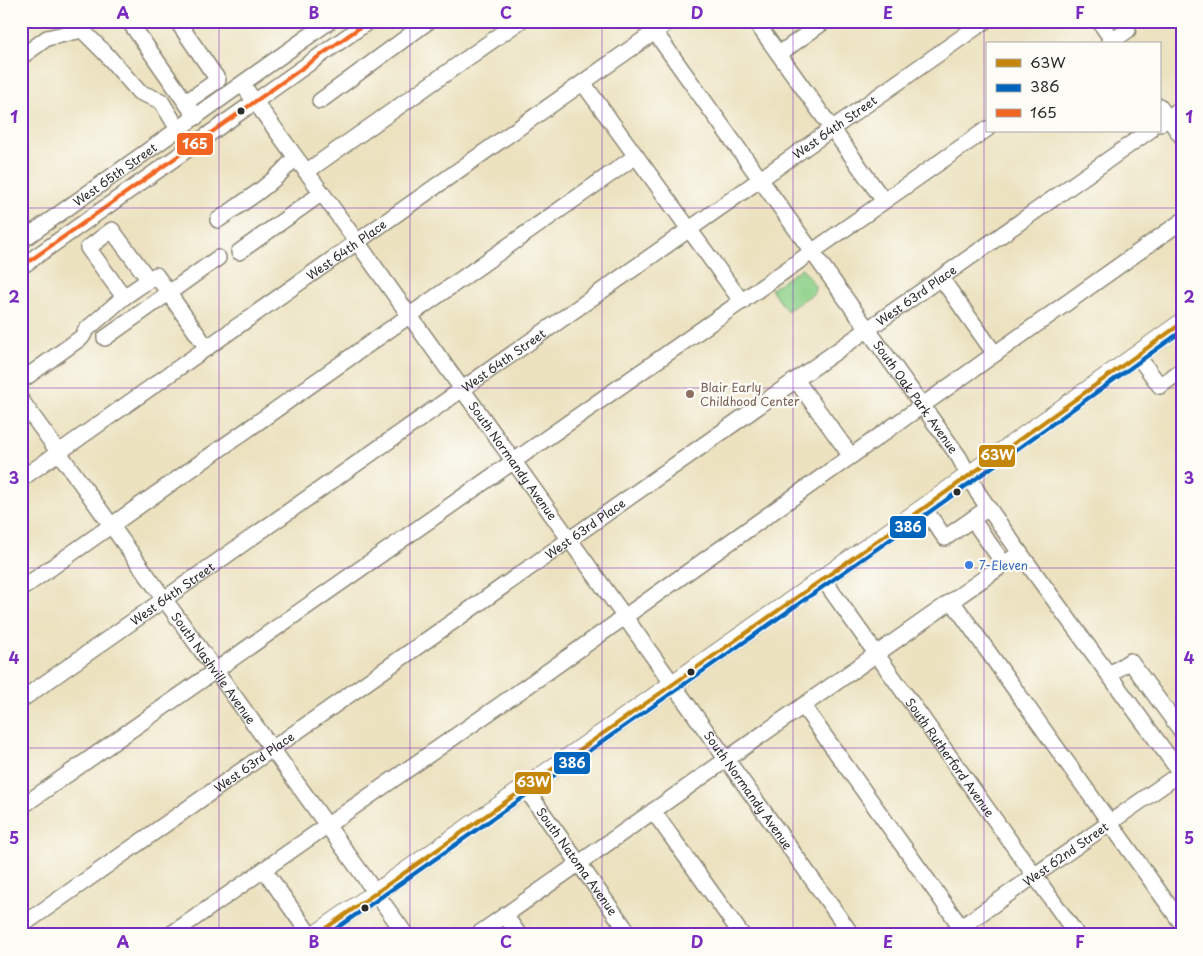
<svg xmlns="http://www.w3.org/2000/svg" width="1203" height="956" font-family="'Playpen Sans',sans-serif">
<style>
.green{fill:#8dd189;stroke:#5c7e5a}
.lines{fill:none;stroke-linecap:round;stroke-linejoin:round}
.minor-casing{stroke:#8c8676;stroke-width:18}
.major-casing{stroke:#8c8676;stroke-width:21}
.minor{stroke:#fff;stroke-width:15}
.major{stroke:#fff;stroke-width:19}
.bus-1-casing{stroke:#fdfcf7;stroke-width:8}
.bus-2-casing{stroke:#fdfcf7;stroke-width:8}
.bus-3-casing{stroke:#fdfcf7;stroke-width:8}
.bus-1{stroke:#c4870b;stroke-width:4}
.bus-2{stroke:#0065bd;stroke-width:4}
.bus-3{stroke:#f26522;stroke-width:4}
.grid{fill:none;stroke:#7b2cbf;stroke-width:1;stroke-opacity:0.55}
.bus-dot{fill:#2b2b2b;stroke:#fdfcf7;stroke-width:2}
.education-dot{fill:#8d6e63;stroke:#fdfcf7;stroke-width:2}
.shop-dot{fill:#3f7fe0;stroke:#fdfcf7;stroke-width:2}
.labels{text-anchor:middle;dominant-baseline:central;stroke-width:4.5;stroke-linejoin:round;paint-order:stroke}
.street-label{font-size:12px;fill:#2b2b2b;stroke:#fdfcf7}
.education-label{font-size:12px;fill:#785e54;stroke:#fdfcf7;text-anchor:start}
.shop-label{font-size:12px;fill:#366cbe;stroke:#fdfcf7;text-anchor:start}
.line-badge{stroke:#fdfcf7;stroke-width:2}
.badge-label{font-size:14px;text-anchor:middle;font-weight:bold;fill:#fff}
.neatline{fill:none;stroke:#7b2cbf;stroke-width:2}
.grid-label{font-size:16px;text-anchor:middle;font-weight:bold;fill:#7b2cbf}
</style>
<rect width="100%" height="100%" fill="#fdfcf7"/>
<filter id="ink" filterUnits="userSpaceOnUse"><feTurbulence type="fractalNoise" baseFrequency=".02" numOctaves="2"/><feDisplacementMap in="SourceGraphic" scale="10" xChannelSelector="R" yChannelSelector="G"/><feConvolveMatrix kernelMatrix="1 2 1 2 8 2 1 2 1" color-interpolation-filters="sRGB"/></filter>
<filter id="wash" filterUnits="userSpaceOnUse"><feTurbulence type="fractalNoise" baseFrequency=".0096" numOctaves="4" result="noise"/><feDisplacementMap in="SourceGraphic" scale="20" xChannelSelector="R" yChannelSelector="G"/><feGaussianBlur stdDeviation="1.12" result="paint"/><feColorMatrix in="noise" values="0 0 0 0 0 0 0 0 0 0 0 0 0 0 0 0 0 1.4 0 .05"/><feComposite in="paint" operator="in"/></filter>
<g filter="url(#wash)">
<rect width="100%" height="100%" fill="#ece2c0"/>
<polygon class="green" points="802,268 815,286 814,293 787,311 771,289"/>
</g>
<g filter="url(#ink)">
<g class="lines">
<defs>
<g id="minor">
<polyline points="129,21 196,117"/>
<polyline points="177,21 218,80 186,102"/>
<path id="s1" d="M647,21L959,457L978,493L1020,553L1182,775"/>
<polyline points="755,21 884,201"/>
<polyline points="1099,21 1115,44"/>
<polyline points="1108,44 1128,30"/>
<polyline points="779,54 825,21"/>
<polyline points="21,57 47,38 82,30 106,54 139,92 161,101 178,129"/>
<polyline points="583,83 742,302"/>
<path id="s2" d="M242,84L322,193L852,935"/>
<polyline points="320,101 429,21"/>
<polyline points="1159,106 1182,137"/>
<polyline points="1159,124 1182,108"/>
<polyline points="306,172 520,21"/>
<path d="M218,220C245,201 275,183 295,157"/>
<path id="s3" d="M21,241L330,21"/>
<polyline points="239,252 322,193"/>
<polyline points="21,267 369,21"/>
<polyline points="941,278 995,354"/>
<polyline points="124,297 88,248 112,230 149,280"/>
<polyline points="105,338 218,258"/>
<polyline points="1137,355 1160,386 1182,370"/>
<polyline points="796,380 851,456"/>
<polyline points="21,381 82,337 86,330 124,297 156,275 207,348"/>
<path id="s4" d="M21,400L406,935"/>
<path id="s5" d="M21,479L670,21"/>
<polyline points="924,508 945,538 988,508"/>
<polyline points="972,519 1004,564"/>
<path id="s6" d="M823,579L1077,935"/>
<polyline points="21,589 636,156"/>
<polyline points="952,601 1182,924"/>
<polyline points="1109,675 1130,661 1182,732"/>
<path id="s7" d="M21,700L985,21"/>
<polyline points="803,706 966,934"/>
<path id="s8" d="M525,788L630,935"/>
<polyline points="21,807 987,129"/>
<polyline points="653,811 742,935"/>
<polyline points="270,878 310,935"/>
<polyline points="505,915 519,935"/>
<path id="s9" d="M21,926L1149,131"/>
<polyline points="170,935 533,682 1182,221"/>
<polyline points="477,935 1020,553"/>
<path id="s10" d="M950,935L1182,772"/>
</g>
<polyline id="major" points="316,935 924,508 1182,323"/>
</defs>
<use href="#minor" class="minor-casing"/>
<use href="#major" class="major-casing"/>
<use href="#minor" class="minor"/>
<use href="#major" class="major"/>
<defs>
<polyline id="bus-1" points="316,935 924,508 1182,323"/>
<polyline id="bus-2" points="327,935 928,513 1182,331"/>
<polyline id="bus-3" points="21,267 369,21"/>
</defs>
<use href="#bus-1" class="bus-1-casing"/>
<use href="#bus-2" class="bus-2-casing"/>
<use href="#bus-3" class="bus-3-casing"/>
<use href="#bus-1" class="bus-1"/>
<use href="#bus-2" class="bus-2"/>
<use href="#bus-3" class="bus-3"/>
</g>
</g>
<path class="grid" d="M219,21V935M410,21V935M602,21V935M793,21V935M984,21V935M21,208H1182M21,388H1182M21,568H1182M21,748H1182"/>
<g class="bus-dot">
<circle cx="241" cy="111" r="4.5"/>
<circle cx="957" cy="492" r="4.5"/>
<circle cx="691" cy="672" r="4.5"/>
<circle cx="365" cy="908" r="4.5"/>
</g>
<circle class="education-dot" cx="690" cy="394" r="5"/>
<circle class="shop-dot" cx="969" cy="565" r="5"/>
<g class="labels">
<g class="street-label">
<text stroke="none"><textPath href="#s7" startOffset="995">West 64th Street</textPath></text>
<text stroke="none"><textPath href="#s3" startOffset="115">West 65th Street</textPath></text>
<text stroke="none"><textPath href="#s5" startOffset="398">West 64th Place</textPath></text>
<text stroke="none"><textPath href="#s9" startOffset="1095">West 63rd Place</textPath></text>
<text stroke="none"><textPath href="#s7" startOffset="590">West 64th Street</textPath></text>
<text stroke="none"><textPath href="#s1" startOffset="462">South Oak Park Avenue</textPath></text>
<text stroke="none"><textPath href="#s2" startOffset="464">South Normandy Avenue</textPath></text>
<text stroke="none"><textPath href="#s9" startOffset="690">West 63rd Place</textPath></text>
<text stroke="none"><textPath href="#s7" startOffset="185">West 64th Street</textPath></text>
<text stroke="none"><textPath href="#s4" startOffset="330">South Nashville Avenue</textPath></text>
<text stroke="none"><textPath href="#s6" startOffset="219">South Rutherford Avenue</textPath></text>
<text stroke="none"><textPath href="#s9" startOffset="285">West 63rd Place</textPath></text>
<text stroke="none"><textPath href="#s2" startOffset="869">South Normandy Avenue</textPath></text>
<text stroke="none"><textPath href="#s10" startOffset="141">West 62nd Street</textPath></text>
<text stroke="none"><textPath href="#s8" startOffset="90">South Natoma Avenue</textPath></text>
</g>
<g class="education-label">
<text x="700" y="387">Blair Early<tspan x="700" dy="14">Childhood Center</tspan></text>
</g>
<g class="shop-label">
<text x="979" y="565">7-Eleven</text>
</g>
</g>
<g class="line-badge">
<rect x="176" y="132" width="38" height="24" rx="5" fill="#f26522"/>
<rect x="978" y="444" width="38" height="24" rx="5" fill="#c4870b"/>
<rect x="889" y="515" width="38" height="24" rx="5" fill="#0065bd"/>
<rect x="553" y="751" width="38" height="24" rx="5" fill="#0065bd"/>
<rect x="514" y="771" width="38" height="24" rx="5" fill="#c4870b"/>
</g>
<g class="badge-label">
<text x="195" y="149">165</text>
<text x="997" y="460">63W</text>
<text x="908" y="532">386</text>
<text x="572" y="768">386</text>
<text x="533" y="787">63W</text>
</g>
<rect width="1203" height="956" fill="none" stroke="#fdfcf7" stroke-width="55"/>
<rect x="986" y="42" width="175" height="90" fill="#fdfcf7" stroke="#a9a8a5"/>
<rect x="996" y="59" width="25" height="8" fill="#c4870b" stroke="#a9a8a5"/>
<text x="1030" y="68" font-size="15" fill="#2b2b2b">63W</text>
<rect x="996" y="84" width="25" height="8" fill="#0065bd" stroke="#a9a8a5"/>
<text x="1030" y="92" font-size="15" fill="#2b2b2b">386</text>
<rect x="996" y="109" width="25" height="8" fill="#f26522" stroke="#a9a8a5"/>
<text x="1030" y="118" font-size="15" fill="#2b2b2b">165</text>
<rect x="28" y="28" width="1148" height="900" class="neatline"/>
<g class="grid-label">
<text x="123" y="19">A</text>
<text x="314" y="19">B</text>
<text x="506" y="19">C</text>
<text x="697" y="19">D</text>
<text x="888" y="19">E</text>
<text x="1080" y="19">F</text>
<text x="14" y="123">1</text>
<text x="1189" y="123">1</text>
<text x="14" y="303">2</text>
<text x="1189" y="303">2</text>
<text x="14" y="484">3</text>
<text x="1189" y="484">3</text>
<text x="14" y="664">4</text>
<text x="1189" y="664">4</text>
<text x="14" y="844">5</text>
<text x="1189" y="844">5</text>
<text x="123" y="948">A</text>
<text x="314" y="948">B</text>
<text x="506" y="948">C</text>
<text x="697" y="948">D</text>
<text x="888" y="948">E</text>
<text x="1080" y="948">F</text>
</g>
</svg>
